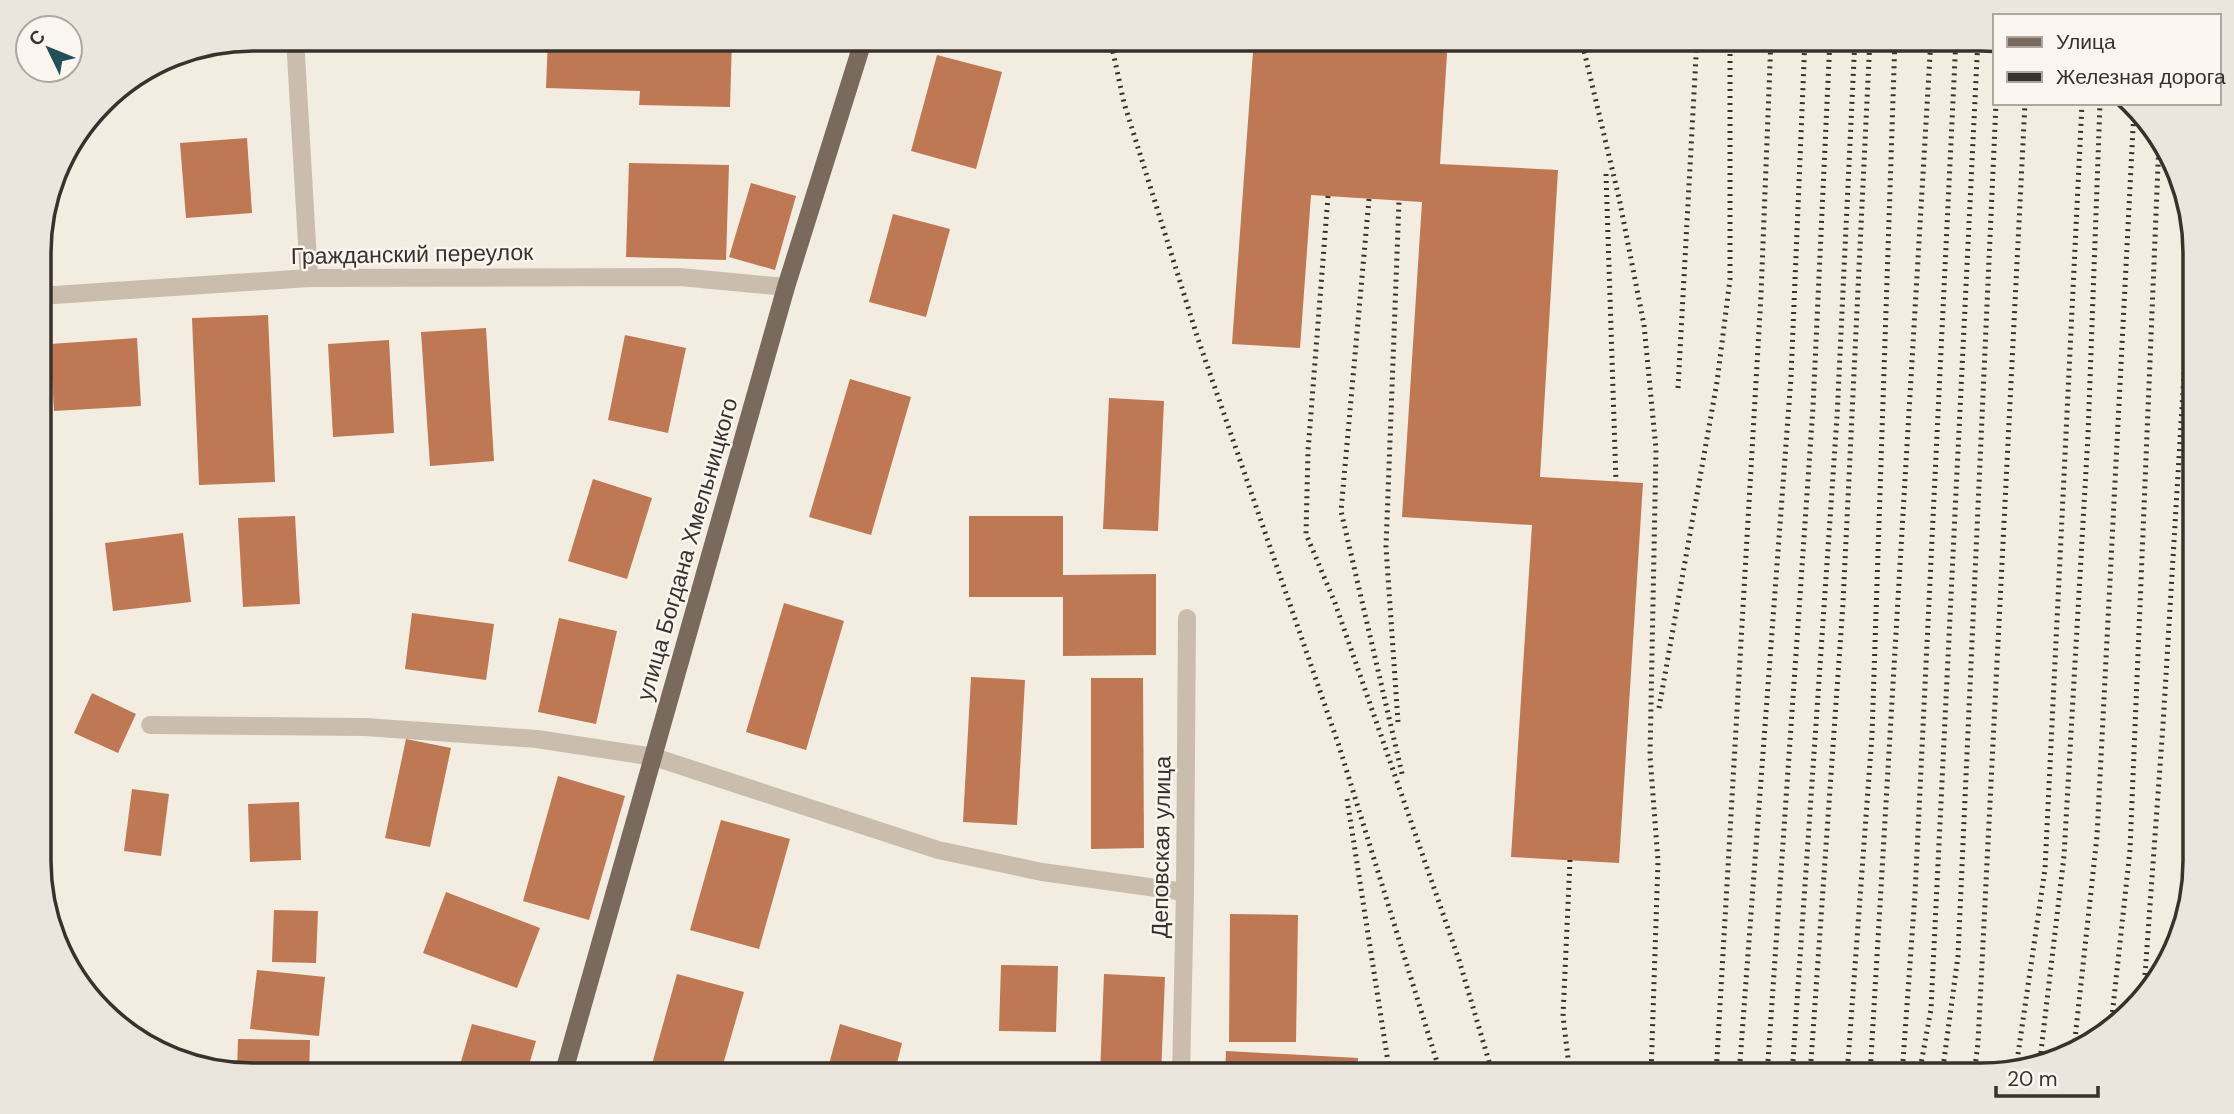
<svg xmlns="http://www.w3.org/2000/svg" width="2234" height="1114" font-family="'DM Sans',sans-serif">
<style>
.building{fill:#be7853}
.lines{fill:none;stroke-linecap:round;stroke-linejoin:round}
.street{stroke:#cabdae;stroke-width:18}
.primary{stroke:#7a6a5e;stroke-width:18}
.rail{stroke:#39312c;stroke-width:5;stroke-dasharray:2 5;stroke-linecap:butt}
.labels{text-anchor:middle;dominant-baseline:central;stroke-width:5;stroke-linejoin:round;paint-order:stroke}
.street-label{font-size:23px;fill:#39312c;stroke:#faf5ee}
.rim{fill:none;stroke:#39312c;stroke-width:3.5}
</style>
<rect width="100%" height="100%" fill="#f2ece1"/>
<g class="building">
<polygon points="548,38 732,38 730,107 639,105 640,91 546,88"/>
<polygon points="1254,38 1448,38 1440,164 1558,170 1540,477 1643,483 1619,863 1511,857 1532,525 1402,517 1422,202 1311,195 1300,348 1232,344"/>
<polygon points="937,55 1002,72 976,169 911,151"/>
<polygon points="247,138 252,213 186,218 180,143"/>
<polygon points="629,163 729,165 726,260 626,257"/>
<polygon points="751,183 796,196 775,270 729,257"/>
<polygon points="893,214 950,229 926,317 869,302"/>
<polygon points="268,315 275,482 199,485 192,318"/>
<polygon points="486,328 494,461 430,466 421,332"/>
<polygon points="625,335 686,348 668,433 608,420"/>
<polygon points="137,338 141,406 54,411 50,344"/>
<polygon points="389,340 394,433 333,437 328,344"/>
<polygon points="850,379 911,397 871,535 809,517"/>
<polygon points="1109,398 1164,401 1158,531 1103,529"/>
<polygon points="593,479 652,498 627,579 568,561"/>
<polygon points="295,516 300,604 243,607 238,518"/>
<polygon points="969,516 1063,516 1063,575 1156,574 1156,655 1063,656 1063,597 969,597"/>
<polygon points="183,533 191,602 113,611 105,543"/>
<polygon points="40,571 49,579 40,591"/>
<polygon points="784,603 844,621 806,750 746,732"/>
<polygon points="412,613 494,624 486,680 405,669"/>
<polygon points="559,618 617,631 596,724 538,712"/>
<polygon points="971,677 1025,680 1017,825 963,822"/>
<polygon points="1091,678 1143,678 1144,848 1091,849"/>
<polygon points="92,693 136,714 118,753 74,733"/>
<polygon points="406,739 451,748 430,847 385,838"/>
<polygon points="558,776 625,796 589,920 523,901"/>
<polygon points="132,789 169,794 161,856 124,851"/>
<polygon points="299,802 301,860 250,862 248,804"/>
<polygon points="721,820 790,839 759,949 690,930"/>
<polygon points="446,892 540,928 517,988 423,953"/>
<polygon points="274,910 318,911 316,963 272,962"/>
<polygon points="1230,914 1298,915 1296,1042 1229,1042"/>
<polygon points="1001,965 1058,966 1056,1032 999,1031"/>
<polygon points="257,970 325,977 319,1036 250,1029"/>
<polygon points="677,974 744,992 720,1075 649,1075"/>
<polygon points="1104,974 1165,977 1161,1075 1100,1075"/>
<polygon points="472,1024 536,1041 526,1075 457,1075"/>
<polygon points="840,1024 902,1043 894,1075 826,1075"/>
<polygon points="238,1039 310,1040 309,1075 253,1076 237,1072"/>
<polygon points="1226,1051 1358,1058 1357,1075 1225,1075"/>
</g>
<g class="lines">
<g class="street">
<polyline points="295,38 309,278"/>
<polyline points="39,296 309,278 680,277 786,287"/>
<polyline points="150,725 365,727 537,739 654,757 938,850 1042,872 1185,892"/>
<polyline points="1181,1075 1185,892 1187,618"/>
</g>
<polyline class="primary" points="563,1075 786,287 864,38"/>
<g class="rail">
<polyline points="1110,38 1124,103 1198,339 1339,746 1441,1075"/>
<polyline points="1581,38 1619,198 1644,325 1656,449 1650,756 1658,861 1651,1075"/>
<polyline points="1606,174 1616,482"/>
<polyline points="1328,196 1308,451 1306,534 1335,603 1459,960 1493,1075"/>
<polyline points="1369,199 1341,511 1403,778"/>
<polyline points="1678,388 1697,38"/>
<polyline points="1659,708 1717,382 1730,279 1730,38"/>
<polyline points="1398,722 1386,547 1399,201"/>
<polyline points="1347,799 1390,1075"/>
<polyline points="1570,860 1563,1016 1570,1075"/>
<polyline points="2144,989 2163,725 2193,224"/>
<polyline points="2111,1026 2130,850 2159,141"/>
<polyline points="2074,1048 2097,836 2134,109"/>
<polyline points="2040,1060 2064,856 2088,435 2100,103"/>
<polyline points="2016,1068 2045,869 2082,103"/>
<polyline points="1716,1075 1761,295 1771,38"/>
<polyline points="1739,1075 1791,377 1805,38"/>
<polyline points="1767,1075 1813,407 1830,38"/>
<polyline points="1792,1075 1837,417 1855,38"/>
<polyline points="1810,1075 1843,603 1870,38"/>
<polyline points="1847,1075 1872,735 1895,38"/>
<polyline points="1870,1075 1931,38"/>
<polyline points="1902,1075 1915,894 1956,38"/>
<polyline points="1919,1075 1931,1009 1978,38"/>
<polyline points="1942,1075 1958,956 1996,103"/>
<polyline points="1974,1075 1978,1043 2025,103"/>
</g>
</g>
<g class="labels">
<g class="street-label">
<text transform="translate(412 254) rotate(-1)">Гражданский переулок</text>
<text transform="translate(687 549) rotate(-74)">улица Богдана Хмельницкого</text>
<text transform="translate(1161 847) rotate(-89)">Деповская улица</text>
</g>
</g>
<path d="M0 0H2234V1114H0ZM253 51H1981A202 202 0 0 1 2183 253V861A202 202 0 0 1 1981 1063H253A202 202 0 0 1 51 861V253A202 202 0 0 1 253 51Z" fill="#ebe5de" fill-rule="evenodd"/>
<path class="rim" d="M253 51H1981A202 202 0 0 1 2183 253V861A202 202 0 0 1 1981 1063H253A202 202 0 0 1 51 861V253A202 202 0 0 1 253 51Z"/>
<rect x="1993" y="14" width="228" height="91" fill="#faf5ee" stroke="#ada7a0" stroke-width="2"/>
<rect x="2007" y="37" width="35" height="10" fill="#7a6a5e" stroke="#ada7a0" stroke-width="2"/>
<text x="2056" y="49" font-size="21" fill="#39312c">Улица</text>
<rect x="2007" y="72" width="35" height="10" fill="#39312c" stroke="#ada7a0" stroke-width="2"/>
<text x="2056" y="84" font-size="21" fill="#39312c">Железная дорога</text>
<g transform="translate(49 49) rotate(313)"><circle r="33" fill="#faf5ee" stroke="#ada7a0" stroke-width="2"/>
<path d="M0-5L12 26L0 18L-12 26Z" fill="#234f58"/>
<text y="-10" font-size="19" font-weight="bold" text-anchor="middle" fill="#39312c">С</text>
</g>
<path d="M1996 1086v10h102v-10" fill="none" stroke="#39312c" stroke-width="3.5"/>
<text x="2007" y="1086" font-size="21" fill="#39312c" stroke="#faf5ee" stroke-width="5" paint-order="stroke">20 m</text>
</svg>
